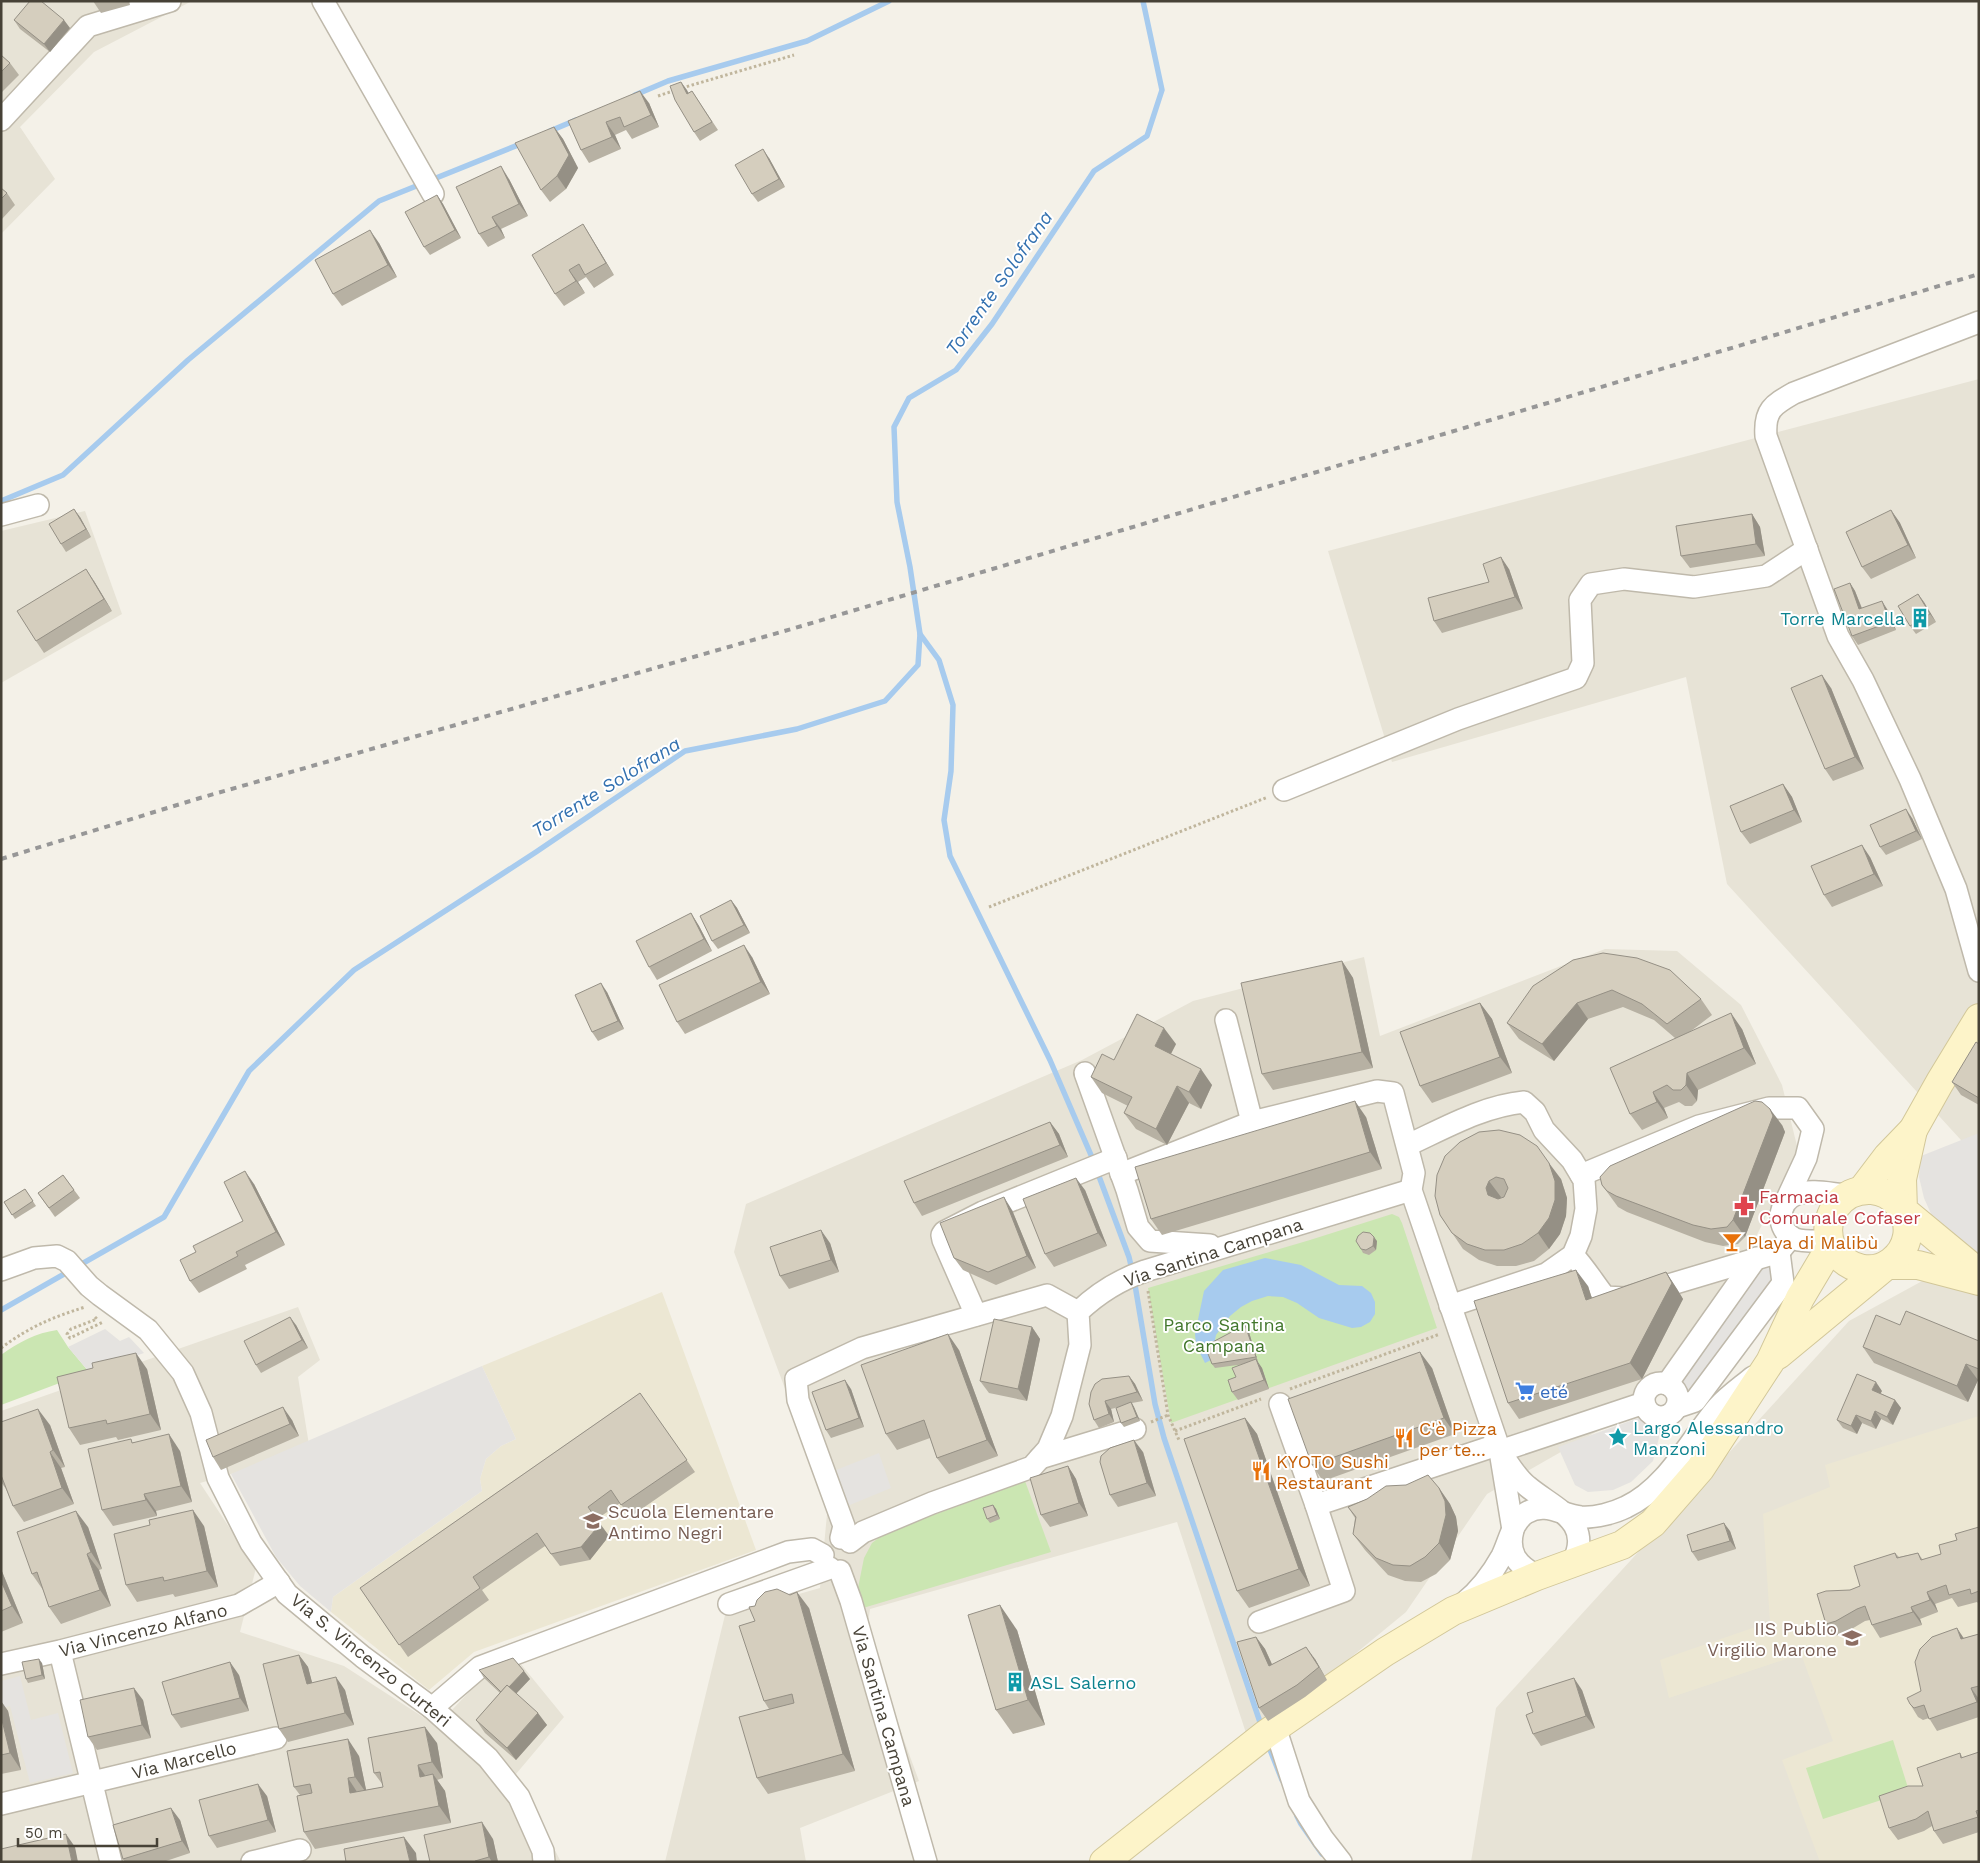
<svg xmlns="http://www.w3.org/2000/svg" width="1980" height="1863" font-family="'Work Sans',sans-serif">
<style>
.residential{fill:#e7e3d6}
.education{fill:#ece7d3}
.green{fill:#cbe6b2}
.parking{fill:#e5e3e0}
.water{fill:#a7cbee}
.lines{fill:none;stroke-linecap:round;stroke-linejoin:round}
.stream{stroke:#a7cbee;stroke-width:5.5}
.street-casing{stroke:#bfb9ab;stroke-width:24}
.secondary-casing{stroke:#d2c799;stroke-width:30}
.path{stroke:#c0b69d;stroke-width:3;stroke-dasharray:2.5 2.5;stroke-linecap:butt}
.street{stroke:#fff;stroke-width:21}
.secondary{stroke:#fdf4c9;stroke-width:28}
.rail{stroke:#979797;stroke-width:4;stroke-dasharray:6 6;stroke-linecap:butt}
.wall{fill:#b7b1a3}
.shaded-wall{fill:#959085}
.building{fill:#d5cebe;stroke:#959085;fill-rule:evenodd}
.labels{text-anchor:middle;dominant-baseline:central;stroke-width:4;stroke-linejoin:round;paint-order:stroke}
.culture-label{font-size:18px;fill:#0d838f;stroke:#fff;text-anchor:start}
.health-label{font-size:18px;fill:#be3a42;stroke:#fff;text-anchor:start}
.food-label{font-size:18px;fill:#c56008;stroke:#fff;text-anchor:start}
.street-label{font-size:18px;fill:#474237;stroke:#fff}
.park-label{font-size:18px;fill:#42772c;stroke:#fff}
.shop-label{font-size:18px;fill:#366cbe;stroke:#fff;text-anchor:start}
.education-label{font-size:18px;fill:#785e54;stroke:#fff;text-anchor:start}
.water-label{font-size:19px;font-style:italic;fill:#3371b0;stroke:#fff}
</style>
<rect width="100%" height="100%" fill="#f4f1e8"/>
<g class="residential">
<polygon points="1,1 192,1 94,52 20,127 55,179 1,234"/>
<polygon points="1979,379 1979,1170 1971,1151 1727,884 1686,677 1392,762 1328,551"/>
<polygon points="85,511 122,614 1,683 1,531"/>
<polygon points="1605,949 1677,951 1741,1005 1782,1085 1798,1150 1687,1380 1487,1494 1406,1612 1327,1677 1246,1733 1177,1522 870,1609 866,1637 919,1781 800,1828 806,1862 665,1862 725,1615 820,1588 828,1504 734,1252 746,1204 1082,1060 1193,1001 1364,957 1380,1036"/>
<polygon points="1979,1250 1979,1862 1471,1862 1496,1708 1849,1321"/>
<polygon points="298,1307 320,1360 298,1377 310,1451 200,1483 256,1568 240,1632 344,1666 437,1726 483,1677 520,1663 564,1717 516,1774 561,1862 1,1862 1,1411"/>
</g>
<g class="education">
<polygon points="662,1292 756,1550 474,1652 429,1690 331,1612 333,1597 482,1491 480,1479 486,1459 501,1446 516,1439 482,1366"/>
<polygon points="1979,1416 1979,1862 1820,1862 1782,1760 1833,1741 1801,1654 1669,1698 1660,1660 1770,1622 1763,1514 1830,1487 1825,1465"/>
</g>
<g class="green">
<polygon points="1392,1214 1399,1217 1402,1223 1437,1328 1171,1423 1148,1288 1310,1240"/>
<path d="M57,1330L68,1347L89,1372L1,1405V1355C19,1342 36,1333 57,1330Z"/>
<polygon points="1025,1481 1051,1552 863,1608 858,1588 864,1558 872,1543 885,1533"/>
<polygon points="1893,1740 1909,1791 1823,1819 1806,1768"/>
</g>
<g class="parking">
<polygon points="1979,1133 1979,1263 1932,1216 1924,1198 1919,1177 1921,1156"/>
<polygon points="1773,1259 1778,1282 1687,1397 1679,1377 1760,1262"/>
<polygon points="105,1329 120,1341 129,1337 144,1353 89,1372 68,1347"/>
<polygon points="482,1366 516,1439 501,1446 486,1459 480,1479 482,1491 333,1597 331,1612 300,1586 276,1557 231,1474"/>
<polygon points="1644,1416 1662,1426 1653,1461 1631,1482 1613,1490 1588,1492 1575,1485 1558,1447"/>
<polygon points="879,1453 891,1488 845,1507 831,1472"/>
<polygon points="20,1676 31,1720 58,1713 73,1773 30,1783 10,1706 1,1708 1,1681"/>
</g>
<polygon class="water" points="1265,1258 1301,1265 1339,1285 1362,1286 1371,1293 1375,1302 1375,1314 1370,1322 1361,1327 1352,1328 1319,1318 1297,1303 1283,1297 1268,1296 1252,1301 1241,1307 1230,1316 1216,1335 1211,1360 1205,1363 1196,1345 1195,1334 1204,1291 1223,1270"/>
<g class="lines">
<g class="stream">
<polyline points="635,95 668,81 807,41 889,1"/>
<polyline points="550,131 576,120"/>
<polyline points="1,501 63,475 188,360 379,201 523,143"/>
<polyline points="920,634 939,660 953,705 951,771 944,820 950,856 1050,1060 1094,1162"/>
<polyline points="1097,1171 1129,1257 1132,1270"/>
<polyline points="1134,1279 1155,1404 1164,1438 1262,1728"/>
<polyline points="1,1310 164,1217 249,1071 354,970 536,852 685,751 797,729 885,701 918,665 920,634 910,567 897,502 894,427 909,398 956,370 992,324 1094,171 1147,136 1162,90 1143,1"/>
<polyline points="1267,1742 1282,1780"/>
<polyline points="1297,1816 1301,1824 1322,1854"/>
</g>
<defs>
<g id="street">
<polyline points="323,1 433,194"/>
<polyline points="1,120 88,26 170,1"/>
<path d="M1979,322L1794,393C1773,405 1764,410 1766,436L1838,636L1863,680L1910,779L1956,889L1979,971"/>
<polyline points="1,515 38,505"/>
<polyline points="1284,790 1458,719 1576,678 1583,663 1580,600 1591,584 1624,579 1694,587 1766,576 1807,549"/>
<polyline points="1226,1020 1252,1122"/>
<polyline points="1085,1073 1127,1190 1138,1227 1150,1241 1210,1245"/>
<path d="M1408,1145C1445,1128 1483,1106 1524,1102L1535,1112L1544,1130L1572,1160L1584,1180L1586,1209L1581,1236L1573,1255L1546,1274L1450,1306"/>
<path d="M1121,1174L1252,1122L1377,1091L1393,1093L1414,1173L1411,1190L1500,1451L1513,1530C1507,1553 1517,1565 1537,1576"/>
<polyline points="1581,1175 1699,1126 1769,1108 1798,1108 1813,1129 1806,1158 1786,1201"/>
<path d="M1829,1241C1819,1241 1804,1242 1795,1239C1775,1230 1777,1201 1797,1194C1811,1189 1832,1194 1847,1195"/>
<path d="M1573,1255C1585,1268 1594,1283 1605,1297L1625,1298L1779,1252L1791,1237"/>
<polyline points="1,1270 34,1258 57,1256 67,1261 89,1286 100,1295 148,1330 183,1373 201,1413 218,1478 251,1543 287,1594 363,1657 432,1708 488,1758 519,1797 543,1851 544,1862"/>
<polyline points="976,1315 943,1240 942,1235 944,1232 983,1212 1116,1158"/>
<circle cx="1661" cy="1400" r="17"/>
<polyline points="1667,1384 1756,1258"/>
<polyline points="1280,1404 1316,1505"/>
<polyline points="1677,1407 1695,1401 1783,1283 1779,1252"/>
<polyline points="1500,1451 1644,1403"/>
<path d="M1503,1456C1510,1466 1517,1478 1527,1486C1554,1509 1595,1521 1572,1564"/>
<polyline points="1040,1458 1135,1429"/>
<polyline points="841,1538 844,1526 798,1400 796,1379 862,1348 1047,1295 1078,1312"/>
<path d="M850,1542L863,1532L932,1503L1032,1467L1048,1449L1062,1416L1080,1345L1078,1312C1098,1293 1118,1280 1145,1271L1411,1190"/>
<polyline points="840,1571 851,1601 926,1862"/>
<path d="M1464,1603C1480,1590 1492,1574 1502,1556C1509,1542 1512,1522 1526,1513C1546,1501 1561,1515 1581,1517C1595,1518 1614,1513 1626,1507C1667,1488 1690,1440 1718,1407C1728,1396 1741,1387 1753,1377"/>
<polyline points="729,1604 830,1568"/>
<polyline points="1259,1622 1344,1591 1316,1505 1497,1445"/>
<polyline points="62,1660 111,1862"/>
<polyline points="1,1664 60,1651 239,1605 279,1582"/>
<polyline points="432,1708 480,1667 788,1552 812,1549 823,1555"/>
<polyline points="1275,1727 1299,1801 1323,1839 1341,1862"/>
<polyline points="1,1804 276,1738"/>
<polyline points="252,1862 300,1850"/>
</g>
<g id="secondary">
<polyline points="1913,1130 1902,1179 1903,1210 1979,1273"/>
<polyline points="1862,1190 1887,1157 1913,1130 1940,1082 1979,1018"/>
<polyline points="1778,1355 1887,1265 1918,1265 1979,1281"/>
<path d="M1104,1862L1266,1734L1385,1652L1453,1611L1537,1576L1622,1545L1653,1523L1700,1469L1770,1362L1800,1298L1831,1246C1821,1218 1840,1188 1872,1190C1882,1191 1892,1196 1898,1204C1932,1247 1868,1301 1831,1246"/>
</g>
</defs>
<use href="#street" class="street-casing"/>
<use href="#secondary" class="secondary-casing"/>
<g class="path">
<polyline points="682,88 794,55"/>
<polyline points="658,96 676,90"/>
<polyline points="989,907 1268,797"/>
<polyline points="1148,1291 1168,1415 1179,1440"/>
<polyline points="95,1317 97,1319 71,1329 67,1334 70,1338 103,1322"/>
<path d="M1,1348C31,1326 51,1318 85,1307"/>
<polyline points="1290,1389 1440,1334"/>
<polyline points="1151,1422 1168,1415"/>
<polyline points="1175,1431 1261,1399"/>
</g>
<use href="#street" class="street"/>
<use href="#secondary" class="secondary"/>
<polyline class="rail" points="1,859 200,798 795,628 1979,274"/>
</g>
<g class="wall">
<polygon points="93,1 129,1 130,5 101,13"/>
<polygon points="14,20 70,28 50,52 20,29"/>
<polygon points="1,55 10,63 19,75 2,92 1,91"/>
<polygon points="681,82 688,93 692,91 718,130 700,141 694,132"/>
<polygon points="649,103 659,127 632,139 626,130 615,135 621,149 589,163 581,150 568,121"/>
<polygon points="554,127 563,139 578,168 566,189 550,202 541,190"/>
<polygon points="769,158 785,187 758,202 752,194"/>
<polygon points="509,179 528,216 501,229 505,238 488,247 479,234"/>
<polygon points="1,188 7,193 15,205 1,220"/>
<polygon points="437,195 443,204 461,238 430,255 424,247"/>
<polygon points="583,224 591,237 614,275 594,288 586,277 578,282 585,293 564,306 555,294"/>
<polygon points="379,243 397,277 342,306 333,294"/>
<polygon points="1891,510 1900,523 1916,558 1871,579 1862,567"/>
<polygon points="1752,514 1760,527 1765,556 1690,568 1681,556"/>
<polygon points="80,517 91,537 66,552 61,544"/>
<polygon points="1509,569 1523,609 1442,633 1434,621 1489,582"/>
<polygon points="94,581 112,611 44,653 36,641"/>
<polygon points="1850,583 1855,591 1862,608 1887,609 1896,630 1858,645 1852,636"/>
<polygon points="1918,594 1936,622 1916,634 1910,626"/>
<polygon points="1831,688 1864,769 1833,781 1825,769"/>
<polygon points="1783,784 1792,797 1802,822 1750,844 1741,832"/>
<polygon points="1912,818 1922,839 1886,855 1880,847"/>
<polygon points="1870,857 1883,886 1832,907 1824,895"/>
<polygon points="731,900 737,908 750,933 718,949 712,941"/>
<polygon points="691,913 699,926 712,951 657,980 649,967"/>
<polygon points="752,957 770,994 685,1034 677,1022"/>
<polygon points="1573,960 1701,999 1712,1015 1691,1031 1742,1029 1756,1064 1698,1090 1697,1101 1692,1106 1685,1106 1679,1102 1664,1108 1668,1118 1642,1130 1630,1114 1675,1038 1654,1020 1623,1007 1588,1019 1554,1061 1519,1039 1507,1023"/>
<polygon points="1342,961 1353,978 1373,1068 1273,1090 1262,1074"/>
<polygon points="607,992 624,1029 598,1041 592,1032"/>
<polygon points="1480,1003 1492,1019 1512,1073 1432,1103 1420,1086"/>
<polygon points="1176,1044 1171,1054 1212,1085 1201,1109 1189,1103 1167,1145 1136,1129 1124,1113 1128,1106 1102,1093 1091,1077 1114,1060"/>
<polygon points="1979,1044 1979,1105 1961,1095 1952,1082"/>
<polygon points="1366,1117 1382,1169 1162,1235 1151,1219"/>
<polygon points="1050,1122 1059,1134 1068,1157 922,1216 914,1203"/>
<polygon points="1782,1125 1785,1132 1745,1237 1738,1244 1723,1246 1705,1242 1627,1212 1618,1207 1602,1185"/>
<polygon points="1460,1142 1561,1179 1567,1198 1566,1216 1560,1234 1549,1249 1534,1261 1516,1266 1497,1266 1479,1260 1463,1249 1440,1215"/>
<polygon points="63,1175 80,1198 55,1217 38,1193"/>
<polygon points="254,1184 285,1245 245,1265 247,1269 199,1293 190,1281 196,1252 243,1221"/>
<polygon points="25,1189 36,1206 15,1219 4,1202"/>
<polygon points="1085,1190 1107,1246 1054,1267 1045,1254"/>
<polygon points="1012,1210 1036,1268 996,1285 963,1270 954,1258"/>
<polygon points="1377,1241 1376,1250 1369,1255 1363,1253 1361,1249"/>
<polygon points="830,1243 839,1272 789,1289 780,1276"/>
<polygon points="1666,1272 1677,1289 1683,1299 1642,1379 1519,1419 1508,1403 1588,1286 1592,1298"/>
<polygon points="296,1325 308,1348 261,1373 256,1365"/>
<polygon points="1245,1325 1248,1329 1258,1362 1257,1362 1262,1368 1269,1389 1238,1400 1232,1392 1236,1377 1245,1364 1215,1368 1212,1364"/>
<polygon points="1900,1325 1979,1341 1979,1381 1978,1380 1968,1402 1874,1363 1863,1347"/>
<polygon points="1032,1327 1040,1339 1027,1401 989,1393 980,1381"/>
<polygon points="959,1350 998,1456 949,1474 937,1458 930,1438 897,1450 886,1434"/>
<polygon points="1432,1368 1455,1434 1323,1481 1312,1465"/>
<polygon points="147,1369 161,1430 118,1440 116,1437 80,1445 69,1428"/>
<polygon points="1129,1376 1135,1384 1143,1401 1132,1403 1134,1407 1140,1421 1124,1427 1121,1423 1119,1407 1111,1409 1114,1422 1099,1428 1094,1420 1089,1404"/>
<polygon points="851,1389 864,1427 831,1438 826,1430"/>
<polygon points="1882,1391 1880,1393 1895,1400 1901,1408 1893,1425 1881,1419 1876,1429 1862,1423 1857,1434 1843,1428 1837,1420"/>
<polygon points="640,1393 695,1472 630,1517 620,1503 597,1519 609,1536 590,1560 560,1566 545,1546 482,1590 489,1600 408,1657 360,1588"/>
<polygon points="1245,1418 1257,1434 1310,1586 1249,1608 1237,1591"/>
<polygon points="292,1420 299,1436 221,1470 213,1457"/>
<polygon points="1,1422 50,1425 65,1467 61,1468 74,1504 24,1522 13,1506 6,1489 1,1482"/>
<polygon points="133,1442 180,1451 192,1502 156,1511 157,1516 113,1526 102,1510"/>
<polygon points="1143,1452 1156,1496 1118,1507 1110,1495"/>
<polygon points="1068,1466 1076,1479 1088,1516 1050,1527 1041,1515"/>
<polygon points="1439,1488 1450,1504 1456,1517 1458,1531 1450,1560 1436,1574 1421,1582 1405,1581 1388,1575 1365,1550 1353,1534 1355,1518 1348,1507"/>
<polygon points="993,1505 996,1509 1000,1519 990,1523 987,1519"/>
<polygon points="204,1526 218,1587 175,1597 173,1594 137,1602 126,1585"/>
<polygon points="88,1527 102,1569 99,1570 111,1606 61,1624 49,1607 43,1590 32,1574"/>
<polygon points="1979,1527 1979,1604 1977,1602 1958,1607 1952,1598 1935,1604 1938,1612 1920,1619 1922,1625 1880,1638 1872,1625 1870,1620 1865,1621 1845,1633 1834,1636 1826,1624 1850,1590 1860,1586 1895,1553 1899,1557 1918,1553 1923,1560 1941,1554 1957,1540"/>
<polygon points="1730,1531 1736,1549 1698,1561 1692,1552"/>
<polygon points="1,1569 23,1623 1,1632"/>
<polygon points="809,1608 855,1771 768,1794 757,1778 769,1709 764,1701 755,1621"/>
<polygon points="1017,1630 1045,1725 1013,1734 996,1710"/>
<polygon points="1979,1634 1979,1717 1937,1731 1929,1718 1923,1720 1918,1717 1910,1704 1964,1638"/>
<polygon points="1256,1637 1265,1649 1272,1664 1315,1659 1327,1680 1305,1697 1268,1721 1259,1708"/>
<polygon points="299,1655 308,1667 312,1683 345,1690 354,1725 288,1742 279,1729"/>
<polygon points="42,1663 45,1679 28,1683 26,1679"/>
<polygon points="479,1670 530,1679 516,1694 547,1725 516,1760 485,1733 476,1720 500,1693 484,1678"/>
<polygon points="239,1675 249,1711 181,1728 172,1715"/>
<polygon points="1582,1690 1595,1728 1541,1746 1533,1734 1533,1712"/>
<polygon points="143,1700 151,1738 97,1750 88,1737"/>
<polygon points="1,1701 8,1711 21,1770 1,1774"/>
<polygon points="437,1743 443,1778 437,1780 445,1791 451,1823 315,1849 304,1832 300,1795 294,1787 359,1756 366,1790 383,1787 383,1785 374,1773"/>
<polygon points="1979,1752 1979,1832 1943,1844 1934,1831 1932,1826 1924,1831 1898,1840 1889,1828 1960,1753 1963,1758"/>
<polygon points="267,1796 276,1832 217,1848 209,1836"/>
<polygon points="180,1820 190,1853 163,1862 125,1862 123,1859"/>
<polygon points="493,1839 498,1862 430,1862"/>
</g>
<g class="shaded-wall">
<polygon points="64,20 70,28 50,52 44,44"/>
<polygon points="681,82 687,90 693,102 687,94"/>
<polygon points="640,91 649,103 659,127 651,115"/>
<polygon points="606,122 615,135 621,149 612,137"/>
<polygon points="554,127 563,139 578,168 566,189 557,176"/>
<polygon points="763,149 769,158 785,187 779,179"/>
<polygon points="501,166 509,179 528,216 519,204"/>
<polygon points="437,195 443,204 461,238 455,230"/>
<polygon points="492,217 501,229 505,238 497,226"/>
<polygon points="583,224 591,237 614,275 606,263"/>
<polygon points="370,230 379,243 397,277 388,265"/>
<polygon points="569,270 578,282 585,293 576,281"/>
<polygon points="74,509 80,517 91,537 86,529"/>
<polygon points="1891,510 1900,523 1916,558 1908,545"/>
<polygon points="1752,514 1760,527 1765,556 1756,544"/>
<polygon points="1501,557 1509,569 1523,609 1515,597"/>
<polygon points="86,569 94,581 112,611 104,599"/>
<polygon points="1850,583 1855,591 1865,617 1859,609"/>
<polygon points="1918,594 1924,602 1936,622 1930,614"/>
<polygon points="1882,601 1887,609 1896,630 1890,622"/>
<polygon points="1822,675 1831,688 1864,769 1855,757"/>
<polygon points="1783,784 1792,797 1802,822 1794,810"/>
<polygon points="1906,809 1912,818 1922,839 1916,831"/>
<polygon points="1862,845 1870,857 1883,886 1874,874"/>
<polygon points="731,900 737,908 750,933 744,925"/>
<polygon points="691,913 699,926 712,951 704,939"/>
<polygon points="744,945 752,957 770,994 761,982"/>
<polygon points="1342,961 1353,978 1373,1068 1362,1052"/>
<polygon points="601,983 607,992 624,1029 618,1021"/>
<polygon points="1480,1003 1492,1019 1512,1073 1500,1057"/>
<polygon points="1577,1003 1588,1019 1554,1061 1542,1044"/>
<polygon points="1731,1013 1742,1029 1756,1064 1744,1048"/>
<polygon points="1164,1028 1176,1044 1166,1063 1155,1046"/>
<polygon points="1201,1069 1212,1085 1201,1109 1189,1092"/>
<polygon points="1687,1073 1698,1090 1697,1101 1686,1085"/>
<polygon points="1177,1086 1189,1103 1167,1145 1156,1129"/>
<polygon points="1653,1092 1664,1108 1668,1118 1657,1102"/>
<polygon points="1355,1101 1366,1117 1382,1169 1370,1152"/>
<polygon points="1770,1109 1782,1125 1785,1132 1745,1237 1733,1220"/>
<polygon points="1050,1122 1059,1134 1068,1157 1060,1145"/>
<polygon points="1549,1163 1561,1179 1567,1198 1566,1216 1560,1234 1549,1249 1538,1233"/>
<polygon points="245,1171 254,1184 285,1245 276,1232"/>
<polygon points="1076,1178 1085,1190 1107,1246 1098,1233"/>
<polygon points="1489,1181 1501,1197 1498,1204 1488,1195 1486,1188"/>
<polygon points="1004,1197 1012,1210 1036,1268 1027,1256"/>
<polygon points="821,1230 830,1243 839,1272 831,1260"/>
<polygon points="1374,1237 1377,1241 1376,1250 1373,1246"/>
<polygon points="1576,1270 1588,1286 1597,1316 1586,1300"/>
<polygon points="1666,1272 1677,1289 1683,1299 1642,1379 1630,1363"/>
<polygon points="290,1317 296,1325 308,1348 302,1340"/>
<polygon points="1245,1325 1248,1329 1258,1362 1256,1357"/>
<polygon points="1032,1327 1040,1339 1027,1401 1018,1389"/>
<polygon points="948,1334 959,1350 998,1456 987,1440"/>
<polygon points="1420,1352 1432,1368 1455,1434 1444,1418"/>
<polygon points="136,1353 147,1369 161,1430 150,1414"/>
<polygon points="1256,1359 1262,1368 1269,1389 1264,1380"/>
<polygon points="1966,1364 1978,1380 1968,1402 1957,1386"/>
<polygon points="1129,1376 1135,1384 1143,1401 1137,1392"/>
<polygon points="845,1380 851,1389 864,1427 859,1418"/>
<polygon points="1876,1382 1882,1391 1878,1398 1872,1390"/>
<polygon points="1895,1400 1901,1408 1893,1425 1887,1417"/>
<polygon points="1105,1401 1111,1409 1114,1422 1109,1414"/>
<polygon points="1131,1402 1134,1407 1140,1421 1137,1417"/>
<polygon points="283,1407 292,1420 299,1436 290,1424"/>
<polygon points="38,1409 50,1425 65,1467 53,1450"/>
<polygon points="1875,1411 1881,1419 1876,1429 1871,1421"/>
<polygon points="1856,1415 1862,1423 1857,1434 1851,1426"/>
<polygon points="1245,1418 1257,1434 1310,1586 1299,1569"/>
<polygon points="169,1434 180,1451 192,1502 181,1486"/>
<polygon points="1134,1440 1143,1452 1156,1496 1147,1483"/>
<polygon points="50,1452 61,1468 74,1504 62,1488"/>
<polygon points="1068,1466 1076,1479 1088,1516 1079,1503"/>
<polygon points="1439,1488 1450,1504 1456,1517 1458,1531 1450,1560 1439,1543"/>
<polygon points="144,1494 156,1511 157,1516 146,1500"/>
<polygon points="993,1505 996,1509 1000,1519 997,1515"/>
<polygon points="193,1510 204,1526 218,1587 207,1571"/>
<polygon points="76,1511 88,1527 102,1569 91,1552"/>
<polygon points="1724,1523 1730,1531 1736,1549 1730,1541"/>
<polygon points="600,1524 609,1536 590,1560 581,1547"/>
<polygon points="87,1554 99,1570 111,1606 100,1590"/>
<polygon points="1,1569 23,1623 12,1606 1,1581"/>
<polygon points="797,1592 809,1608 855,1771 843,1754"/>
<polygon points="1927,1592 1935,1604 1938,1612 1930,1600"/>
<polygon points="1000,1605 1017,1630 1045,1725 1028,1700"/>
<polygon points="1911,1607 1920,1619 1922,1625 1913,1612"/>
<polygon points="1957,1628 1965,1640 1961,1639"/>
<polygon points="1256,1637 1265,1649 1278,1678 1269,1666"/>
<polygon points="1306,1647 1315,1659 1327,1680 1319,1667"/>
<polygon points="299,1655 308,1667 316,1697 307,1684"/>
<polygon points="39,1659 42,1663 45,1679 42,1675"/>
<polygon points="230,1662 239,1675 249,1711 240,1698"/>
<polygon points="524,1671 530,1679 508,1702 503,1693"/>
<polygon points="336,1677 345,1690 354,1725 345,1713"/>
<polygon points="1574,1678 1582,1690 1595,1728 1586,1716"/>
<polygon points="134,1688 143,1700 151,1738 142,1725"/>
<polygon points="1971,1688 1979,1699 1979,1705 1977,1702"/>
<polygon points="1,1701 8,1711 21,1770 10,1753 1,1716"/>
<polygon points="538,1713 547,1725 516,1760 507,1748"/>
<polygon points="425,1727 437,1743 443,1778 432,1762"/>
<polygon points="348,1739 359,1756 367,1794 355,1777"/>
<polygon points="418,1765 429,1781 420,1777"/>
<polygon points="433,1774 445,1791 451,1823 439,1806"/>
<polygon points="348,1778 359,1795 350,1793"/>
<polygon points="258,1784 267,1796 276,1832 268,1820"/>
<polygon points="171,1808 180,1820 190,1853 182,1841"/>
<polygon points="482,1822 493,1839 498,1862 492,1862 489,1857"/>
<polygon points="66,1834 75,1847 78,1862 72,1862"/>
<polygon points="404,1837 416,1853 417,1862 410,1862"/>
</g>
<g class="building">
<polygon points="30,1 41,1 64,20 44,44 14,20"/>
<polygon points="1,55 10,63 1,72"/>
<polygon points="681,82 687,94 692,91 712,122 694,132 675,100 670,86"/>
<polygon points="640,91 651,115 624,127 620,117 606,122 612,137 581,150 568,121"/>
<polygon points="554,127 569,155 557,176 541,190 515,143"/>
<polygon points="763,149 779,179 752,194 735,165"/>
<polygon points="501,166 519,204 492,217 497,226 479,234 456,187"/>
<polygon points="1,188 7,193 1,199"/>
<polygon points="437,195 455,230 424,247 405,212"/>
<polygon points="583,224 606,263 585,275 579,264 569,270 576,281 555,294 532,255"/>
<polygon points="370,230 388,265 333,294 315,260"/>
<polygon points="74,509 86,529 61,544 49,524"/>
<polygon points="1891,510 1908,545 1862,567 1846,532"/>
<polygon points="1752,514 1756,544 1681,556 1676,526"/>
<polygon points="1501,557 1515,597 1434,621 1428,598 1489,582 1483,564"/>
<polygon points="86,569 104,599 36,641 17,611"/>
<polygon points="1850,583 1859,609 1882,601 1890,622 1852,636 1834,589"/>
<polygon points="1918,594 1930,614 1910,626 1898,606"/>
<polygon points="1822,675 1855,757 1825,769 1791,688"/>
<polygon points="1783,784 1794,810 1741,832 1730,806"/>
<polygon points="1906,809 1916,831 1880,847 1870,825"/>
<polygon points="1862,845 1874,874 1824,895 1811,866"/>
<polygon points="731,900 744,925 712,941 700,916"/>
<polygon points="691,913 704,939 649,967 636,941"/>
<polygon points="744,945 761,982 677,1022 659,985"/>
<polygon points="1603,953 1637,958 1670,970 1701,999 1667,1024 1642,1004 1612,990 1577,1003 1542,1044 1507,1023 1533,986 1573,960"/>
<polygon points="1342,961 1362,1052 1262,1074 1241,983"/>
<polygon points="601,983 618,1021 592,1032 575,995"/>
<polygon points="1480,1003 1500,1057 1420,1086 1400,1032"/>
<polygon points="1731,1013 1744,1048 1687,1073 1686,1085 1681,1090 1673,1090 1667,1085 1653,1092 1657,1102 1630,1114 1610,1068"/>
<polygon points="1137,1014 1164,1028 1155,1046 1201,1069 1189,1092 1177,1086 1156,1129 1124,1113 1132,1097 1091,1077 1102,1054 1114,1060"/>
<polygon points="1976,1042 1979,1044 1979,1098 1952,1082"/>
<polygon points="1355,1101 1370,1152 1151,1219 1135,1167"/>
<polygon points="1755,1101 1762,1102 1770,1109 1773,1116 1733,1220 1727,1227 1711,1229 1693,1225 1616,1196 1607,1191 1602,1185 1600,1177 1610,1166"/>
<polygon points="1050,1122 1060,1145 914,1203 904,1181"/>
<path d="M1499,1130L1520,1135L1537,1146L1549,1163L1555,1181V1200L1549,1218L1538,1233L1522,1244L1504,1250H1485L1467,1244L1452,1233L1440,1215L1435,1196L1437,1175L1445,1156L1460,1142L1479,1132ZM1496,1177L1504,1179L1508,1188L1504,1197L1498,1199L1488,1195L1486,1188L1489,1181Z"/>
<polygon points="245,1171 276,1232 236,1252 238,1256 190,1281 180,1260 196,1252 193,1246 243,1221 224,1182"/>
<polygon points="63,1175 74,1190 49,1208 38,1193"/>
<polygon points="1076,1178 1098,1233 1045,1254 1023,1199"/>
<polygon points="25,1189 33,1201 12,1215 4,1202"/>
<polygon points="1004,1197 1027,1256 988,1272 954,1258 940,1223"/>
<polygon points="821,1230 831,1260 780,1276 770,1247"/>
<polygon points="1363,1232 1370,1233 1374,1237 1373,1246 1366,1250 1361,1249 1356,1241 1358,1236"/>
<polygon points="1576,1270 1586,1300 1666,1272 1672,1283 1630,1363 1508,1403 1474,1301"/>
<polygon points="1906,1311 1979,1341 1979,1369 1966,1364 1957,1386 1863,1347 1876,1315 1900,1325"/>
<polygon points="290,1317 302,1340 256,1365 244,1341"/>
<polygon points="994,1319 1032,1327 1018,1389 980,1381"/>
<polygon points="1245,1325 1256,1357 1212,1364 1205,1346"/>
<polygon points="948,1334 987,1440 937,1458 924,1420 886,1434 861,1365"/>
<polygon points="1420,1352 1444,1418 1312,1465 1288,1399"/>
<polygon points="136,1353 150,1414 107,1424 106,1420 69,1428 57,1377 93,1368 92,1363"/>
<polygon points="1256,1359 1264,1380 1232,1392 1228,1380 1236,1377 1232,1368"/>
<polygon points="1857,1374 1876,1382 1872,1390 1895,1400 1887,1417 1875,1411 1871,1421 1856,1415 1851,1426 1837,1420"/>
<polygon points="1129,1376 1137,1392 1105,1401 1109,1414 1094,1420 1089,1404 1091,1392 1095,1384 1102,1379"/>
<polygon points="845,1380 859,1418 826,1430 812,1392"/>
<polygon points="640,1393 687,1460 621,1505 611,1490 588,1507 600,1524 581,1547 551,1554 537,1533 473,1577 480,1588 399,1645 360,1588"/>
<polygon points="1131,1402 1137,1417 1121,1423 1116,1408"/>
<polygon points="283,1407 290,1424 213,1457 206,1440"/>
<polygon points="38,1409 53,1450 50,1452 62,1488 13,1506 1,1475 1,1422"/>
<polygon points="1245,1418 1299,1569 1237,1591 1184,1439"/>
<polygon points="169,1434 181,1486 144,1494 146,1500 102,1510 88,1449 131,1439 132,1443"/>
<polygon points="1134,1440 1147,1483 1110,1495 1100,1462 1101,1456 1110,1448"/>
<polygon points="1068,1466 1079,1503 1041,1515 1030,1478"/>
<polygon points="1428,1475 1439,1488 1445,1501 1446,1515 1439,1543 1425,1557 1410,1566 1393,1565 1376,1558 1353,1534 1356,1517 1348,1507 1367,1499 1386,1486 1406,1485"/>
<polygon points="993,1505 997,1515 987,1519 983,1508"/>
<polygon points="193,1510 207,1571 164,1581 163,1577 126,1585 114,1534 150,1525 149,1520"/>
<polygon points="76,1511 91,1552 87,1554 100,1590 49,1607 37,1572 32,1574 17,1532"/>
<polygon points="1724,1523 1730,1541 1692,1552 1687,1535"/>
<polygon points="1979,1527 1979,1591 1971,1594 1970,1589 1949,1595 1946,1585 1927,1592 1930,1600 1911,1607 1913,1612 1872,1625 1865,1606 1857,1609 1836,1621 1826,1624 1817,1594 1826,1591 1850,1590 1860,1586 1854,1566 1895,1553 1897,1558 1918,1553 1921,1560 1941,1554 1939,1545 1957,1540 1955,1534"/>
<polygon points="1,1581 12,1606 1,1611"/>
<polygon points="777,1589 790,1595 797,1592 843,1754 757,1778 739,1717 794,1703 792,1694 764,1701 739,1626 755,1621 749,1607 755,1606 757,1600 765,1592"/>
<polygon points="1000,1605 1028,1700 996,1710 968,1615"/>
<polygon points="1957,1628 1961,1639 1979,1634 1979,1686 1971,1688 1977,1702 1929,1719 1924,1705 1914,1708 1910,1704 1907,1698 1921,1691 1915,1662 1920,1649 1932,1637"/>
<polygon points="1256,1637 1269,1666 1306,1647 1319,1667 1297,1685 1259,1708 1237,1642"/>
<polygon points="299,1655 307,1684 336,1677 345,1713 279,1729 263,1664"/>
<polygon points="513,1658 524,1671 509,1687 507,1685 501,1692 479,1670"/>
<polygon points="39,1659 42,1675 26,1679 22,1662"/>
<polygon points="230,1662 240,1698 172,1715 162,1682"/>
<polygon points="1574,1678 1586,1716 1533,1734 1526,1715 1533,1712 1527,1693"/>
<polygon points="507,1685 538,1713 507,1748 476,1720"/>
<polygon points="134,1688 142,1725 88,1737 80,1700"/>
<polygon points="1,1716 10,1753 1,1755"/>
<polygon points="425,1727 432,1762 418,1765 420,1777 433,1774 439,1806 304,1832 297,1796 312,1793 310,1784 294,1787 287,1751 348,1739 355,1777 348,1778 350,1793 383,1787 380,1772 374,1773 368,1738"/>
<polygon points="1979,1752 1979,1810 1976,1811 1978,1817 1934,1831 1928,1811 1916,1819 1889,1828 1879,1796 1908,1786 1923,1786 1917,1768 1960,1753 1961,1758"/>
<polygon points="258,1784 268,1820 209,1836 199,1800"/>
<polygon points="171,1808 182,1841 123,1859 113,1825"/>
<polygon points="482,1822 489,1857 475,1861 475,1862 430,1862 424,1835"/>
<polygon points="66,1834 72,1862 1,1862 1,1849"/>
<polygon points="404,1837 410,1862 346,1862 344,1849"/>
</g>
<defs>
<symbol id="building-bare" viewBox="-9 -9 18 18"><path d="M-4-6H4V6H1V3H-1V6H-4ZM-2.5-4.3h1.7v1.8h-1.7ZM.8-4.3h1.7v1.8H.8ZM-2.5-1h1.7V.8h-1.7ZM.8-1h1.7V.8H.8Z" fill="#0f9aa8" stroke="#fff" stroke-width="2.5" paint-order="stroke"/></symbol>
<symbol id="pharmacy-bare" viewBox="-9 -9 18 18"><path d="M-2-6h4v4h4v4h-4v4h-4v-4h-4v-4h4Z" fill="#e0444e" stroke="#fff" stroke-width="2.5" paint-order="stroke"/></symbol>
<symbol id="bar-bare" viewBox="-9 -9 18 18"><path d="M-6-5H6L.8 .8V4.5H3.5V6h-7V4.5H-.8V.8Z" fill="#e8710a" stroke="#fff" stroke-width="2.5" paint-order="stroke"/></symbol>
<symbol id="supermarket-bare" viewBox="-9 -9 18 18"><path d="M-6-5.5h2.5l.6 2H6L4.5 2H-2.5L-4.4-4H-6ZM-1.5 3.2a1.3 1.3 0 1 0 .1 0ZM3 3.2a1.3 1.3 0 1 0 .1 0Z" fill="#3f7fe0" stroke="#fff" stroke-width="2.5" paint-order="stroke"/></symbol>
<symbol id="sight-bare" viewBox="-9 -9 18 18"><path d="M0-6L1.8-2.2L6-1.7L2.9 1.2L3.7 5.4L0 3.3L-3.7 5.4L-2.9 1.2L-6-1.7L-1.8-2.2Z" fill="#0f9aa8" stroke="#fff" stroke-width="2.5" paint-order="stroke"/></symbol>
<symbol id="restaurant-bare" viewBox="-9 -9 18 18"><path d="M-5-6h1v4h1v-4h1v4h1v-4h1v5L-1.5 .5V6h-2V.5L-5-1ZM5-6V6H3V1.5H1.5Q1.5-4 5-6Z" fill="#e8710a" stroke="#fff" stroke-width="2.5" paint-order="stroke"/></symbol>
<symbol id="school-bare" viewBox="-9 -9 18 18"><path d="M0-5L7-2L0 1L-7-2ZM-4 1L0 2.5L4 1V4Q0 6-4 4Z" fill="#8d6e63" stroke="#fff" stroke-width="2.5" paint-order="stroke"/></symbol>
</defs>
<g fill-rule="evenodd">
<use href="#building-bare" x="1906" y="604" width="28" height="28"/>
<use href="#pharmacy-bare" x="1730" y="1192" width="28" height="28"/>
<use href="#bar-bare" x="1718" y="1228" width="28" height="28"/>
<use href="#supermarket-bare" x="1511" y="1377" width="28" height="28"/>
<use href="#sight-bare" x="1604" y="1423" width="28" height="28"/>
<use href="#restaurant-bare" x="1390" y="1424" width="28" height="28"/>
<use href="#restaurant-bare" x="1247" y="1457" width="28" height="28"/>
<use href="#school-bare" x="579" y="1507" width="28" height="28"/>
<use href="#school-bare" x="1838" y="1624" width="28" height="28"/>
<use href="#building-bare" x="1001" y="1668" width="28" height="28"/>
</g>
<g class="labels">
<g class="culture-label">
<text x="1905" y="618" text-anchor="end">Torre Marcella</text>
<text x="1633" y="1427">Largo Alessandro<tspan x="1633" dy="21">Manzoni</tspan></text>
<text x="1030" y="1682">ASL Salerno</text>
</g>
<g class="health-label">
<text x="1759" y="1196">Farmacia<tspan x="1759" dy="21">Comunale Cofaser</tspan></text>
</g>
<g class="food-label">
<text x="1747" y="1242">Playa di Malibù</text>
<text x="1419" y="1428">C'è Pizza<tspan x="1419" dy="21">per te...</tspan></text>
<text x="1276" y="1461">KYOTO Sushi<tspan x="1276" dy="21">Restaurant</tspan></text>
</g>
<g class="street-label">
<text transform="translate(1213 1252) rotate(-18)">Via Santina Campana</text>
<text transform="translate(143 1630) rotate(-14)">Via Vincenzo Alfano</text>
<text transform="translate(371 1660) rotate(39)">Via S. Vincenzo Curteri</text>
<text transform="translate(884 1716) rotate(74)">Via Santina Campana</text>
<text transform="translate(184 1760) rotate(-14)">Via Marcello</text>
</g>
<g class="park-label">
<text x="1224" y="1324">Parco Santina<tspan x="1224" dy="21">Campana</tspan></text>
</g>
<g class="shop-label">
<text x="1540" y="1391">eté</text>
</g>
<g class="education-label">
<text x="608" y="1511">Scuola Elementare<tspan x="608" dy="21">Antimo Negri</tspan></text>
<text x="1837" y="1628" text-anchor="end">IIS Publio<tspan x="1837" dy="21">Virgilio Marone</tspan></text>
</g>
<g class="water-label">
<text transform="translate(999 283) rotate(-55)">Torrente Solofrana</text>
<text transform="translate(606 787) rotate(-32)">Torrente Solofrana</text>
</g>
</g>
<rect width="1980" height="1863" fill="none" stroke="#474237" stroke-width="5"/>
<path d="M18 1838v8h139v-8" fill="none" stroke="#474237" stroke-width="2.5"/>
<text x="25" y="1838" font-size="15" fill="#474237" stroke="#ffffff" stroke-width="4" paint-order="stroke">50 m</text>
</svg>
